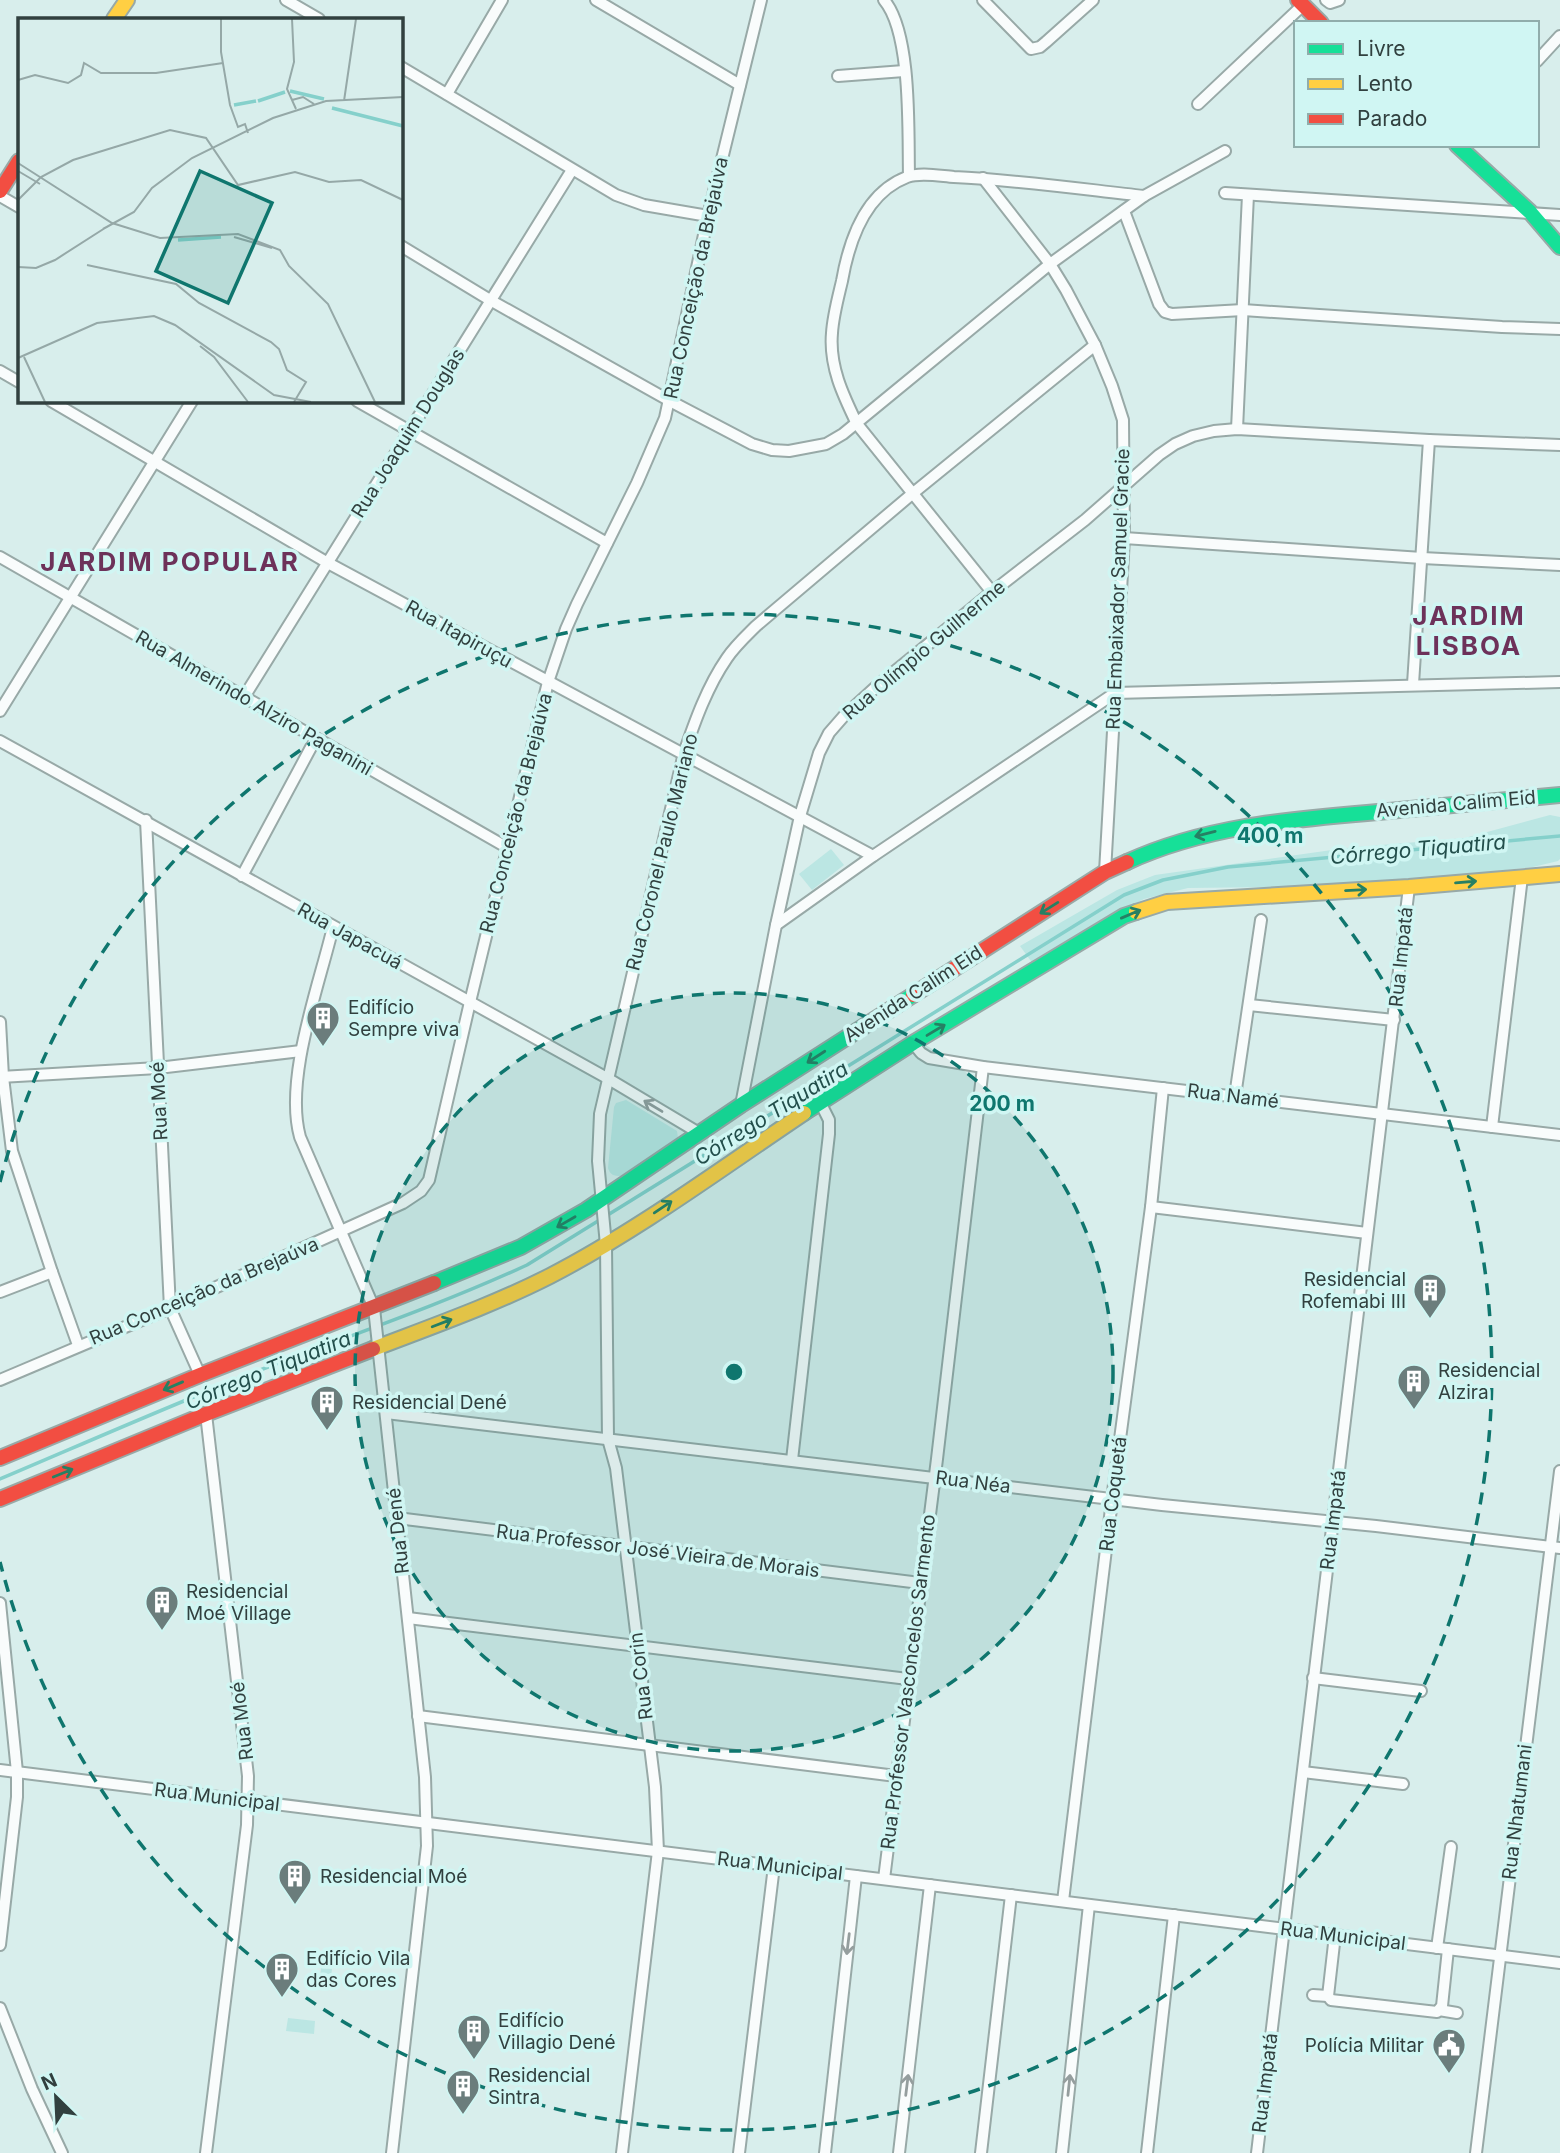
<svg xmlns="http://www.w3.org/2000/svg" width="1560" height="2153" font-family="Inter,sans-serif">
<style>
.green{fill:#bbe6e3}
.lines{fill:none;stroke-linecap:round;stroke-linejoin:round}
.stream{stroke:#85d0cb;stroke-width:3.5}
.street-casing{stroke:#98a9a7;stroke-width:14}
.fast-casing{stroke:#98a9a7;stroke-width:18}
.slow-casing{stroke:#98a9a7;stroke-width:18}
.jam-casing{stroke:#98a9a7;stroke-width:18}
.street{stroke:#f9fcfc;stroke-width:10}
.fast{stroke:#16e098;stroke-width:14}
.slow{stroke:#ffcf43;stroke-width:14}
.jam{stroke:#f24e42;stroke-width:14}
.oneway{stroke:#268063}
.oneway2{stroke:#959e9e}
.ring{fill:none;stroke:#0f766e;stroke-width:3.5;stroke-dasharray:12 9}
.labels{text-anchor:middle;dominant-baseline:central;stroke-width:7;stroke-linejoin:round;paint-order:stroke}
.street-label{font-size:19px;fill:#31403f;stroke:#d0f6f3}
.poi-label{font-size:19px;fill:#31403f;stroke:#d0f6f3;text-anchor:start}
.water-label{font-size:21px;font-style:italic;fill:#224e4b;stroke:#d0f6f3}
.district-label{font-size:26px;font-weight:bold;letter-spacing:2px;fill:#6d325a;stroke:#d0f6f3}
.inset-river{fill:none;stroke:#85d0cb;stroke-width:3.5}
.inset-road{fill:none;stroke:#95a8a7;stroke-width:2}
.view{fill:#0f766e;fill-opacity:0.15;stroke:#0f766e;stroke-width:3.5}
.inset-edge{fill:none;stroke:#31403f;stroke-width:3.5}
.centre{fill:#0f766e;stroke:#d0f6f3;stroke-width:3.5}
.ring-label{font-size:21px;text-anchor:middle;font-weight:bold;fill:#0f766e;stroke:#d0f6f3;stroke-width:7;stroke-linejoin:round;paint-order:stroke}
</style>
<rect width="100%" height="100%" fill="#d8eeec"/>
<g class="green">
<polygon points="1550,815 1560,817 1560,859 1558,861 1533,867 1358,886 1188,888 1144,899 1101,921 1033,964 1020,946 1117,890 1155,875 1346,848 1465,838"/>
<polygon points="831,849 844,865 812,890 799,874"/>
<path d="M626,1100L677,1131L678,1138L674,1144L621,1176C614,1176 610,1175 608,1168L614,1107L616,1103Z"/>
<polygon points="321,1968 332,1969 330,1989 319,1988"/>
<polygon points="288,2018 315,2021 314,2034 286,2031"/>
</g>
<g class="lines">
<path class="stream" d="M0,1479C85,1443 169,1406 255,1372C346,1337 438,1306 527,1265L1124,895L1163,880L1228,867L1560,836"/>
<defs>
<g id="street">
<polyline points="286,0 319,19"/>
<polyline points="596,0 740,85"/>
<path d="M884,0C912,33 908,132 909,176"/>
<polyline points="983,0 1031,49 1040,47 1046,42 1093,0"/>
<polyline points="1326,0 1330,3 1339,0"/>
<polyline points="1537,61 1560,36"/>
<polyline points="401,67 616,195 644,205 708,216"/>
<polyline points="838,76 904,71"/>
<polyline points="447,94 502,0"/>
<polyline points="1198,104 1303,5"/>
<polyline points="983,178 1050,264 1066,290 1095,345 1112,386 1123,420 1124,538 1105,872"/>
<polyline points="1225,193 1560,215"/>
<polyline points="0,196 19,207"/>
<polyline points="1124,211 1159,304 1165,312 1172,314 1243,310 1502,327 1560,329"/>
<polyline points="401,246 490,300 670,401 752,444 772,450 789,451 826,444 843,434 1050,264 1144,196 1225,151"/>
<polyline points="0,371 19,382"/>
<polyline points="51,401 328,563 873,856"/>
<polyline points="357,401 607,543"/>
<polyline points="1237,429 1248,195"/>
<polyline points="1124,538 1422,558 1560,565"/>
<polyline points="0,557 508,848"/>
<path d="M992,592L857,424C843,395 829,366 832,333C833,316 838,298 842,281C849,241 865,193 907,177C920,172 940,176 954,177C1018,180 1081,189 1144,196"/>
<polyline points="1413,684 1429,440"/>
<polyline points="244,697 572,170"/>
<polyline points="0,711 192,401"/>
<polyline points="0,741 607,1078 699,1133"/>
<polyline points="146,820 170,1308 200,1375"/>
<polyline points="242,876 316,738"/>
<polyline points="776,925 873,856 1115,693 1560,682"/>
<path d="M333,927C319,986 284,1079 300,1137L374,1308L425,1777L427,1846L392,2153"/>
<polyline points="1249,1005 1394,1020"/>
<polyline points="0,1022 3,1077 12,1151 52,1272 78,1345"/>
<polyline points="913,1043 921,1053 929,1058 983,1067 1560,1135"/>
<polyline points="0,1077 158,1068 301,1051"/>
<polyline points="1235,1096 1261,920"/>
<polyline points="741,1105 776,925 800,816 819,753 829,733 843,717 877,686 992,592 1085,520 1159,455 1175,444 1193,436 1214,431 1237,429 1429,440 1560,445"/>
<polyline points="1492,1127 1522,877"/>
<polyline points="1151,1207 1367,1233"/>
<polyline points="0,1292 52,1272"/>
<polyline points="0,1380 170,1308 403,1203 421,1191 429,1180 470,1002 548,682 566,629 577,604 637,483 665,418 708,216 761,0"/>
<polyline points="386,1413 1162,1505 1376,1526 1560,1548"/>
<polyline points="206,1414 248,1776 247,1825 206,2153"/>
<polyline points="792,1460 829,1134 829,1120 820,1102"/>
<polyline points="397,1518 920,1583"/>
<polyline points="0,1603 17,1772 17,1797 0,1945"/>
<polyline points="408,1618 908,1679"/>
<polyline points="1313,1678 1421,1691"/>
<polyline points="418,1716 896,1776"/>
<polyline points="0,1770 1560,1963"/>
<polyline points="1303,1772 1403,1784"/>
<polyline points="884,1879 937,1459 983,1067"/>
<polyline points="1063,1901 1114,1484 1151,1207 1163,1088"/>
<polyline points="1335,1935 1328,1996 1331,2000 1437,2012 1442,2006 1448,1949"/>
<polyline points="1437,1948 1451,1847"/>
<polyline points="1313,1995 1328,1996"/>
<polyline points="0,2008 32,2089 62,2153"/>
<polyline points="1439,2010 1457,2013"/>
<path d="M622,2153L658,1851L655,1787L616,1468L608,1439L606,1245L598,1161L600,1114L684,753C695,721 707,687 727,658C735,646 746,636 756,626L912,494L1095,345"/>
<polyline points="739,2153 774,1866"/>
<polyline points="825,2153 856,1876"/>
<polyline points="899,2153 930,1885"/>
<polyline points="981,2153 1011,1895"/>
<polyline points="1062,2153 1089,1905"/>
<polyline points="1147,2153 1174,1915"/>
<polyline points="1257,2153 1409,887"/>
<polyline points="1476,2153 1560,1471"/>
</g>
<g id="fast">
<polyline points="1457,145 1530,212 1560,247"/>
<path d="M1127,862C1203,827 1285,820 1367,813C1432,807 1496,801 1560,795"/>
<polyline points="804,1113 913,1043 1124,916 1136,912"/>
<polyline points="434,1283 521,1247 586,1210 741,1105 913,995"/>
</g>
<g id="slow">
<polyline points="114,19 127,0"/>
<polyline points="1136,912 1167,902 1409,887 1560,874"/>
<path d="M373,1349C433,1326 493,1305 550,1276C637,1231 722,1168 804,1113"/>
</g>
<g id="jam">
<polyline points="1298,0 1321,23"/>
<polyline points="0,191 19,161"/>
<polyline points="913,995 1105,872 1127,862"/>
<polyline points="0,1458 200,1375 434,1283"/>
<polyline points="0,1499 206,1414 373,1349"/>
</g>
</defs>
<use href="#street" class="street-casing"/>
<use href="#fast" class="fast-casing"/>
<use href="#slow" class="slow-casing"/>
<use href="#jam" class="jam-casing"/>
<use href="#street" class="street"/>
<use href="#fast" class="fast"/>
<use href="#slow" class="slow"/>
<use href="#jam" class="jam"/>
</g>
<defs><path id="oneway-shaft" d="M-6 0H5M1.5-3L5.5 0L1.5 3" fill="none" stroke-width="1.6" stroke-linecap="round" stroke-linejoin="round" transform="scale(1.75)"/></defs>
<g class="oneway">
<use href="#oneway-shaft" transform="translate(1205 834) rotate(166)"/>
<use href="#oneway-shaft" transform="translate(1466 882) rotate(-5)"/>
<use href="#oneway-shaft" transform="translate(1356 890) rotate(-3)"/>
<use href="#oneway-shaft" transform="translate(1049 908) rotate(148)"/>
<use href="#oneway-shaft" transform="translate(1131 914) rotate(-23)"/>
<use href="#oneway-shaft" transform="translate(936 1030) rotate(-31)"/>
<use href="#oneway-shaft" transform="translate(816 1057) rotate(147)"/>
<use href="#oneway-shaft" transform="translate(663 1207) rotate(-34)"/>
<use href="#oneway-shaft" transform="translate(566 1222) rotate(150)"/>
<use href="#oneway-shaft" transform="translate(442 1323) rotate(-21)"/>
<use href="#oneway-shaft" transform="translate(173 1386) rotate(157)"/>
<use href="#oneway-shaft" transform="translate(63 1473) rotate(-22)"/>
</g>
<g class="oneway2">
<use href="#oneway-shaft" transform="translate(653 1106) rotate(-149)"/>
<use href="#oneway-shaft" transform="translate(848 1944) rotate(97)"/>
<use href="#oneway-shaft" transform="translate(907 2085) rotate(-83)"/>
<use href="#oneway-shaft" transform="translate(1069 2085) rotate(-84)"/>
</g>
<circle cx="734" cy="1372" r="379" fill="#0f766e" fill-opacity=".12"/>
<g class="ring">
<circle cx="734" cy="1372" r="379"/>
<path d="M0 1182A758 758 0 1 1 0 1562"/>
</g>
<defs>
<symbol id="building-pin" viewBox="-11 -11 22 30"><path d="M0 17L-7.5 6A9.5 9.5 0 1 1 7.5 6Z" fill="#6b7d7c" stroke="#d0f6f3"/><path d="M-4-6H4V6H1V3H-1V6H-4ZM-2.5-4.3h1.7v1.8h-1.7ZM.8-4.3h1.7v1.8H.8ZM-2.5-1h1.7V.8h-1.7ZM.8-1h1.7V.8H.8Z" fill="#fff"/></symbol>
<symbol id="civic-pin" viewBox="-11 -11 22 30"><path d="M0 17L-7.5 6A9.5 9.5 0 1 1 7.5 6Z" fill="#6b7d7c" stroke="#d0f6f3"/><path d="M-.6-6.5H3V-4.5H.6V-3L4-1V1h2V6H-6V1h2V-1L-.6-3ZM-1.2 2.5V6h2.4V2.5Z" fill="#fff"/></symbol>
</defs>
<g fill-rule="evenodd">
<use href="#building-pin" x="304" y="999" width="38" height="52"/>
<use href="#building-pin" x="1411" y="1271" width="38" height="52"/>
<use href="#building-pin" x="1395" y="1362" width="38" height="52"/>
<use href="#building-pin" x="308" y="1383" width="38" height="52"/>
<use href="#building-pin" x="143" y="1583" width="38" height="52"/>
<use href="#building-pin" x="276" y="1857" width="38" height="52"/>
<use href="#building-pin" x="263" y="1950" width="38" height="52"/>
<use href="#building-pin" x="455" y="2012" width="38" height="52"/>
<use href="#civic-pin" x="1430" y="2026" width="38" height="52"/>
<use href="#building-pin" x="444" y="2067" width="38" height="52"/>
</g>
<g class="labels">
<g class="street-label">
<text transform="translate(696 278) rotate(-78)">Rua Conceição da Brejaúva</text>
<text transform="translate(408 433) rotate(-58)">Rua Joaquim Douglas</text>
<text transform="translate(1118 589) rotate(-88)">Rua Embaixador Samuel Gracie</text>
<text transform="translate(459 634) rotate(29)">Rua Itapiruçu</text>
<text transform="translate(924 650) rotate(-40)">Rua Olímpio Guilherme</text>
<text transform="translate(254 703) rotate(30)">Rua Almerindo Alziro Paganini</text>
<text transform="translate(1456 804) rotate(-5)">Avenida Calim Eid</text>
<text transform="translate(516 813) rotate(-76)">Rua Conceição da Brejaúva</text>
<text transform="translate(662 852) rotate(-76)">Rua Coronel Paulo Mariano</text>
<text transform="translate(350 936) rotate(29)">Rua Japacuá</text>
<text transform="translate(1401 957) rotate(-84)">Rua Impatá</text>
<text transform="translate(913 994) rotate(-33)">Avenida Calim Eid</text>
<text transform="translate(1233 1096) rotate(7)">Rua Namé</text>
<text transform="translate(159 1101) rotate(-93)">Rua Moé</text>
<text transform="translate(204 1291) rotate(-23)">Rua Conceição da Brejaúva</text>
<text transform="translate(973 1482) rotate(7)">Rua Néa</text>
<text transform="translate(1113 1494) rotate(-83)">Rua Coquetá</text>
<text transform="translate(1333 1520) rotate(-83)">Rua Impatá</text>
<text transform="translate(398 1531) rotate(-96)">Rua Dené</text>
<text transform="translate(658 1551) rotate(7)">Rua Professor José Vieira de Morais</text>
<text transform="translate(641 1676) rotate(-97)">Rua Corin</text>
<text transform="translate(908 1682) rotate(-83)">Rua Professor Vasconcelos Sarmento</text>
<text transform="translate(242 1721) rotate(-97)">Rua Moé</text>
<text transform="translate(217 1797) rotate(7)">Rua Municipal</text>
<text transform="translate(1517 1812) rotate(-83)">Rua Nhatumani</text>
<text transform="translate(780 1866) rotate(7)">Rua Municipal</text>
<text transform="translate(1343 1936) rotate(7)">Rua Municipal</text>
<text transform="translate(1265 2083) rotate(-83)">Rua Impatá</text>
</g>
<g class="poi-label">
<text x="348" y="1007">Edifício<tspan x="348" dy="22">Sempre viva</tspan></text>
<text x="1406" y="1279" text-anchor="end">Residencial<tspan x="1406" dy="22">Rofemabi III</tspan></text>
<text x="1438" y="1370">Residencial<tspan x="1438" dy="22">Alzira</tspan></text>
<text x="352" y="1402">Residencial Dené</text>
<text x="186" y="1591">Residencial<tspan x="186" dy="22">Moé Village</tspan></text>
<text x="320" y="1876">Residencial Moé</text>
<text x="306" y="1958">Edifício Vila<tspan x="306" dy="22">das Cores</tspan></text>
<text x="498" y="2020">Edifício<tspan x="498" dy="22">Villagio Dené</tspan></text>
<text x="1424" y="2045" text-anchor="end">Polícia Militar</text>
<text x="488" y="2075">Residencial<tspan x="488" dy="22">Sintra</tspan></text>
</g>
<g class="water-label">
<text transform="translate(1418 849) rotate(-5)">Córrego Tiquatira</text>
<text transform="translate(771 1113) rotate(-32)">Córrego Tiquatira</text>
<text transform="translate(268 1370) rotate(-22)">Córrego Tiquatira</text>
</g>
<g class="district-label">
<text x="170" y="561">JARDIM POPULAR</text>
<text x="1469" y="615">JARDIM<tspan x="1469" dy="30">LISBOA</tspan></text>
</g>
</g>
<g transform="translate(18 18)">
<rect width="385" height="385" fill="#d8eeec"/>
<path class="inset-river" d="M272,73L306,81M240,83L267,74M216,87L238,83M314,90L385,108M160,222L203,219"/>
<path class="inset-road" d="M203,1V34L212,87L220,109L227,106L230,115M274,1L276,44L269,71L278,91M0,62L17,57L50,65L63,57L66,45L83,55H138L205,45M274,82L285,79L296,86M326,83L338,1M0,145L94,205L142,220L220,216L262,232L271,248L310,286L357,384M0,153L22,166M0,182L23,159L55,142L152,112L188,120L220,167L277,154L311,164L343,162L385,182M85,211L116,194L134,170L174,140L255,100L308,83L385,79M216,219L254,230M69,247L158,266L181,285L253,324L261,331L269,352L288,364L276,384M0,249L18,250L37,242L87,210M182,328L196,339L230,384M6,339L27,384M0,340L79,305L136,298L157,307L256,377L293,384"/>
<path class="view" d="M182,153L254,185L210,285L138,253Z"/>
<rect width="385" height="385" class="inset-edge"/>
</g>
<circle cx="734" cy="1372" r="10" class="centre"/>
<g class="ring-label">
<text x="1270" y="843">400 m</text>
<text x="1002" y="1111">200 m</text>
</g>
<rect x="1294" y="21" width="245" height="126" fill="#d0f6f3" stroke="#90adab" stroke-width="2"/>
<rect x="1308" y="44" width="35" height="10" fill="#16e098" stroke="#90adab" stroke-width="2"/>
<text x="1357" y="56" font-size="21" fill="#31403f">Livre</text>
<rect x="1308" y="79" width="35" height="10" fill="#ffcf43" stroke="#90adab" stroke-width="2"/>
<text x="1357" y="91" font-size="21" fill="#31403f">Lento</text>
<rect x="1308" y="114" width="35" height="10" fill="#f24e42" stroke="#90adab" stroke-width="2"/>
<text x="1357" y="126" font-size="21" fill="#31403f">Parado</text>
<g transform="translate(56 2097) rotate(336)" stroke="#d0f6f3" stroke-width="5" paint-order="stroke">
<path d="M0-5L12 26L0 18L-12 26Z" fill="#31403f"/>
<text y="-10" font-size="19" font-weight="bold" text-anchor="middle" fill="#31403f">N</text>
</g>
</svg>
